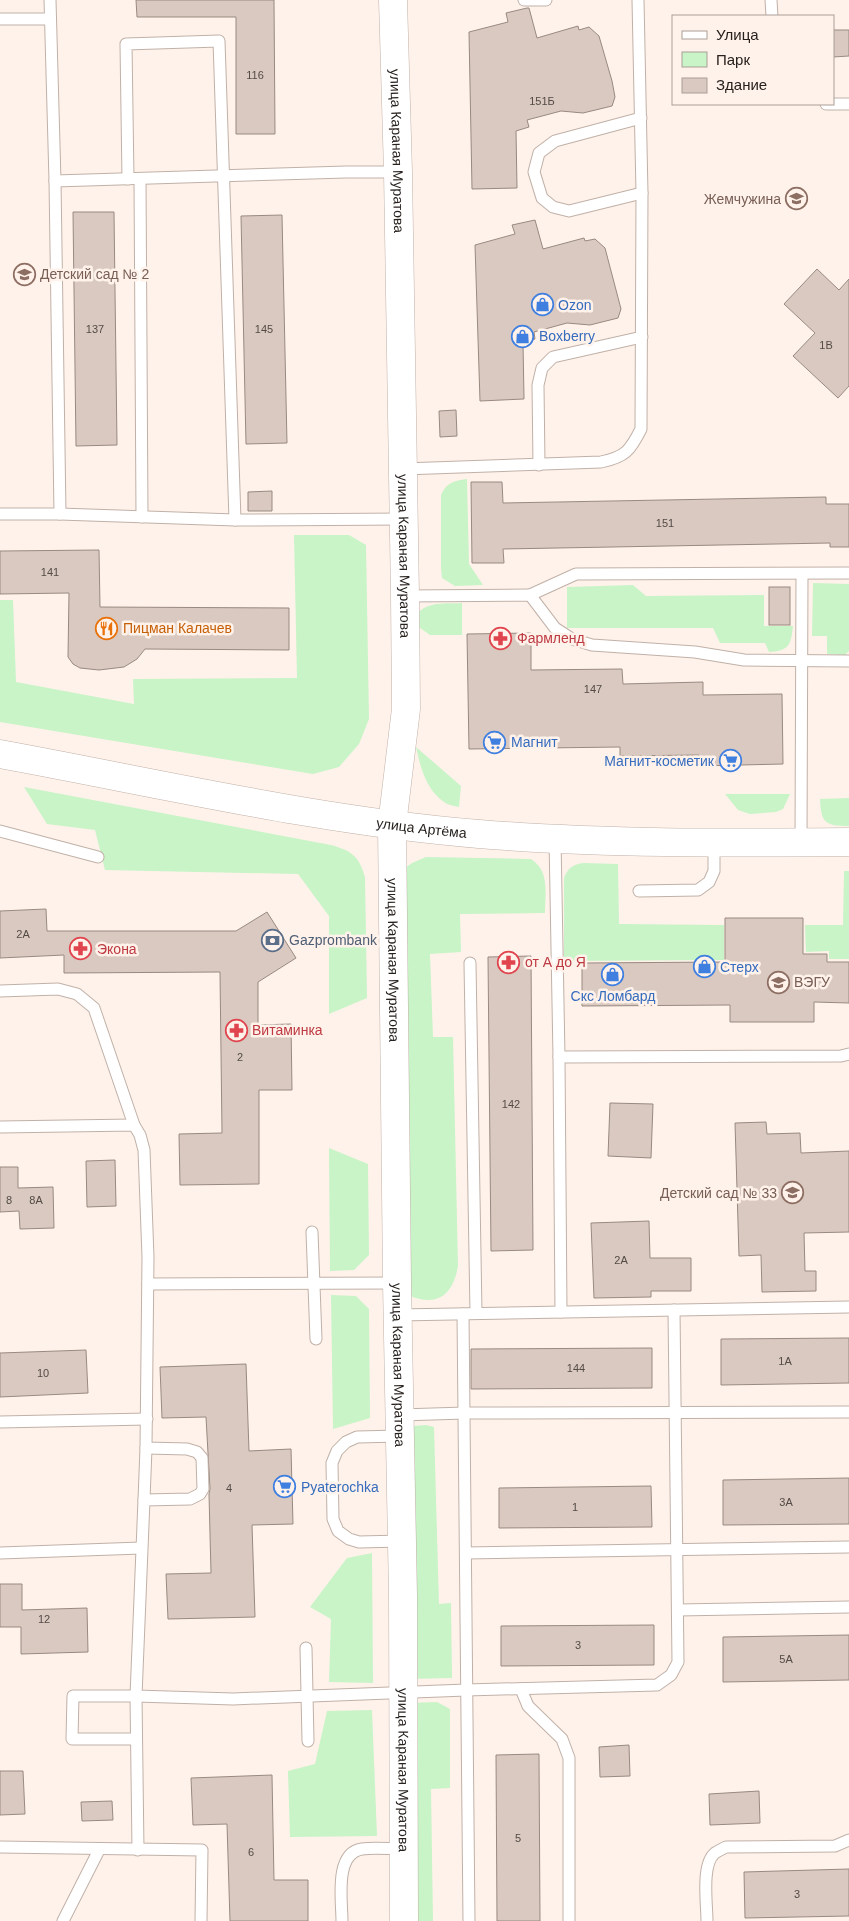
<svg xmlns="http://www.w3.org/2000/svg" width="849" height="1921" font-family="Helvetica,sans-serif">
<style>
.green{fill:#c8f4c7}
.building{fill:#d9c9c0;stroke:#998a81}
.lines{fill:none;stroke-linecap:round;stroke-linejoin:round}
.lane-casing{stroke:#c0b1a8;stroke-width:13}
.secondary-casing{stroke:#c0b1a8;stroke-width:29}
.lane{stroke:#fff;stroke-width:11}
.secondary{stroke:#fff;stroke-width:28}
.labels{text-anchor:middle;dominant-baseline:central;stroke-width:5;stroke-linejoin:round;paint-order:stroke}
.number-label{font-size:11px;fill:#544b46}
.street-label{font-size:14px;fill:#27211e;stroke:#fff2ea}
.education-label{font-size:14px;fill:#785e54;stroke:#fff2ea;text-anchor:end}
.shop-label{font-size:14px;fill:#366cbe;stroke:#fff2ea;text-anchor:start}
.food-label{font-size:14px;fill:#c56008;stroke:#fff2ea;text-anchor:start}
.health-label{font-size:14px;fill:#be3a42;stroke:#fff2ea;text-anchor:start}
.service-label{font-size:14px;fill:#4e5e75;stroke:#fff2ea;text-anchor:start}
</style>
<rect width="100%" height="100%" fill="#fff2ea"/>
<g class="green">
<path d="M467,479L469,564L483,585L455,586L442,578L441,568V495C447,482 454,481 467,479Z"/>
<polygon points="294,535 349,535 366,545 369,719 359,744 339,767 313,774 0,722 0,600 13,600 16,682 134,704 133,679 297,678"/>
<polygon points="813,583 849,584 849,651 845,655 827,654 827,636 812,636"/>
<path d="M633,585L646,596L764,595V626H793C791,645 789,651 769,652L765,643H720L713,628H567V587Z"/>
<path d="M462,603V635H430L413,623C420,600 443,604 462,603Z"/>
<path d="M416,747L461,786L459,807C454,806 448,805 444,802C426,790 420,766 416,747Z"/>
<path d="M24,787L331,845C352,851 359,856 365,877L367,998L329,1014V916L298,874L105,870L95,830L47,824Z"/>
<polygon points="725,794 790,794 783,809 776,812 750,814 738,810"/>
<path d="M849,798V826C825,826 821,823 820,799Z"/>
<path d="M426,857L531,859C550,871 545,893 545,913L460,914L461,952L430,954L433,1037H453L458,1266C453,1294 439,1307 410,1296L402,870L412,863Z"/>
<path d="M583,863L618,864L619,924L724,925V960L564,961V878C568,868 572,865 583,863Z"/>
<polygon points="844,871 849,871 849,959 829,959 829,951 806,952 805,925 843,925"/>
<polygon points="329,1148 368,1164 369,1255 354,1270 330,1271"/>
<polygon points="331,1295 356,1296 369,1309 370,1418 333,1429"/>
<polygon points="426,1425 434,1427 439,1604 451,1603 452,1678 406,1679 401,1427"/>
<polygon points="372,1553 373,1683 329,1682 331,1619 310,1607 347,1558"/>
<polygon points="437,1702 450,1709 450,1788 431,1789 433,1921 406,1921 405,1703"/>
<polygon points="372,1710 377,1836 290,1837 288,1771 315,1764 327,1711"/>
</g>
<g class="building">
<polygon points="136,0 274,0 275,134 236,134 236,17 137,17"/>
<polygon points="527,8 529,8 537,38 578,26 579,30 589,27 599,36 612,81 615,97 612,106 583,113 561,111 527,120 529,127 516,131 517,188 472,189 469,32 508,22 506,13"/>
<polygon points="833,30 849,30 849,56 833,57"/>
<polygon points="73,212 114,212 117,445 76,446"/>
<polygon points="282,215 287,443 246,444 241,216"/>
<polygon points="535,220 543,249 584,238 585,241 595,239 605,248 621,309 618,318 590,325 567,323 534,332 535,339 523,343 524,399 480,401 475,245 515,234 512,225"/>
<polygon points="817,269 839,290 849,279 849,386 838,398 793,356 815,333 784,304"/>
<polygon points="456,410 457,436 440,437 439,411"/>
<polygon points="471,482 502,482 503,503 826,497 826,504 849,504 849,547 830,547 830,543 503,549 504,563 472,563"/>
<polygon points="272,491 272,511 248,511 248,492"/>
<polygon points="99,550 100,607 289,608 289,650 145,649 137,659 124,667 99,670 80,668 73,664 68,657 69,593 0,594 0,551"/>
<rect x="769" y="587" width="21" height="38"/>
<polygon points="531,633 531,670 622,669 623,684 703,682 703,695 782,694 783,764 699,766 699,755 620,756 620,747 469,749 467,634"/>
<polygon points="46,909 47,931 236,931 267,912 296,958 258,982 258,1025 291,1024 292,1090 259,1090 259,1184 180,1185 179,1134 222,1133 220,972 64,973 64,955 0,958 0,911"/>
<polygon points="725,918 803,918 803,954 827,954 827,962 849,962 849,1003 814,1002 814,1022 730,1022 730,1005 582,1006 582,963 725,962"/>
<polygon points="531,956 533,1250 491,1251 488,957"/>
<polygon points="610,1103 653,1104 651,1158 608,1156"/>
<polygon points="766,1122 767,1134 800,1133 801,1153 849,1151 849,1232 804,1233 805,1271 816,1271 816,1291 762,1292 761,1255 739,1256 735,1123"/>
<polygon points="115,1160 116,1206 87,1207 86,1161"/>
<polygon points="0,1167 18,1167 18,1188 53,1187 54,1228 20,1229 19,1211 0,1212"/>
<polygon points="649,1221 650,1258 691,1258 691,1291 651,1291 651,1297 594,1298 591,1223"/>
<polygon points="849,1338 849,1383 721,1385 721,1339"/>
<polygon points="652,1348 652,1388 471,1389 471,1349"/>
<polygon points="86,1350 88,1393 0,1397 0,1353"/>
<polygon points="246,1364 249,1451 291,1449 293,1524 252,1525 255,1617 168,1619 166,1574 211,1573 209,1494 210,1489 206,1417 162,1418 160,1367"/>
<polygon points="849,1478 849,1524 723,1525 723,1480"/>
<polygon points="651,1486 652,1527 499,1528 499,1488"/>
<polygon points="0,1584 22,1584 22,1610 87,1608 88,1652 21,1654 21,1627 0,1627"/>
<polygon points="654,1625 654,1665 501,1666 501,1626"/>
<polygon points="849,1635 849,1680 723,1682 723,1637"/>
<polygon points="629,1745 630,1776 600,1777 599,1747"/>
<polygon points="539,1754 540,1921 497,1921 496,1755"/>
<polygon points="0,1771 23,1771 25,1814 0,1815"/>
<polygon points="272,1775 274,1880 308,1880 308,1921 230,1921 227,1824 193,1825 191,1778"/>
<polygon points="759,1791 760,1823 710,1825 709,1794"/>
<polygon points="112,1801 113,1820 82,1821 81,1802"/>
<polygon points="849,1869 849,1916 745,1918 744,1872"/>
</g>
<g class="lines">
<defs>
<g id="lane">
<polyline points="50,0 55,181 60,514"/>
<polyline points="524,0 546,0"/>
<polyline points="771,0 772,16"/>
<polyline points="0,19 50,19"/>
<polyline points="826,104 849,104"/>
<polyline points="641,118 555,141 539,153 534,172 542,198 553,207 569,211 642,193"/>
<polyline points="128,179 126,44 219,41 235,520"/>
<polyline points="140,179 142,517"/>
<polyline points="55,181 346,172 398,172"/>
<polyline points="539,465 538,385 542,368 553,357 642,337"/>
<path d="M403,469L601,462C625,457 630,451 641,429L642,193L638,0"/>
<polyline points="0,514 60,514 235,520 405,519"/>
<polyline points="530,595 576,574 849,573"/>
<polyline points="405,596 530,595 555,628 572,639 592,645 695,652 744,660 849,661"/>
<polyline points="0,831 98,857"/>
<polyline points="555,839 559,1057 561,1312"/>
<polyline points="801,842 802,574"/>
<polyline points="639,891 698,890 709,882 714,871 714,843"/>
<polyline points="470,963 476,1313"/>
<polyline points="0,991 58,989 77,994 94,1008 134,1125"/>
<polyline points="559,1057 841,1056 849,1054"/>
<polyline points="0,1127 134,1125 140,1135 144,1150 148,1257 146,1448 187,1449 197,1452 202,1458 203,1489 200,1494 190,1499 144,1500 136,1696 233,1699 466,1690 657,1685 671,1675 678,1662 674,1310"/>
<polyline points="312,1232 316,1339"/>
<polyline points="148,1284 397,1283"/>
<polyline points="463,1314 469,1921"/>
<polyline points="398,1315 849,1307"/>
<polyline points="400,1415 465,1413 849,1412"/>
<polyline points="0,1422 147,1419"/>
<polyline points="400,1436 357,1437 346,1442 337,1451 332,1463 333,1519 338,1531 349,1539 359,1542 402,1541"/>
<polyline points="144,1500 146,1448"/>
<polyline points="0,1553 141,1548"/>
<polyline points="466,1553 849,1547"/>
<polyline points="678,1610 849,1607"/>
<polyline points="306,1648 308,1741"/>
<polyline points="521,1689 528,1706 562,1739 569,1758 569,1921"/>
<polyline points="136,1739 72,1739 73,1696 136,1696 138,1850"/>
<polyline points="0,1847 202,1850 201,1921"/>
<polyline points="63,1921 99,1850"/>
<path d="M342,1921C342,1901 334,1853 362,1849C375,1847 390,1849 404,1849"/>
<path d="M707,1921C707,1904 701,1864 715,1853C718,1851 722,1849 726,1847L835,1846L849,1840"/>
</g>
<g id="secondary">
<path id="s1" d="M393,0L398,172L405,596L406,709L392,825L397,1283L403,1596L404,1921"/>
<path id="s2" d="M0,754C158,783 319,821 479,834C602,844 726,843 849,842"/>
</g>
</defs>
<use href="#lane" class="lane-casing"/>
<use href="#secondary" class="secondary-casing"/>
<use href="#lane" class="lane"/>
<use href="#secondary" class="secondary"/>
</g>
<defs>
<symbol id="school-ring" viewBox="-11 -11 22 22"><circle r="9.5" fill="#fff2ea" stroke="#8d6e63" stroke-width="1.5"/><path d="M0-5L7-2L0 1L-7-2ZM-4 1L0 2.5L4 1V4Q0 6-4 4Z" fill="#8d6e63"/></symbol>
<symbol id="shop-ring" viewBox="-11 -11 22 22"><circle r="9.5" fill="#fff2ea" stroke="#3f7fe0" stroke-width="1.5"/><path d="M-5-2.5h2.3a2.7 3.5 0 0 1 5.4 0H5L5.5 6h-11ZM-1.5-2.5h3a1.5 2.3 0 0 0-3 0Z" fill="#3f7fe0"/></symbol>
<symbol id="restaurant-ring" viewBox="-11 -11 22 22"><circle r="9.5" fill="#fff2ea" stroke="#e8710a" stroke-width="1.5"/><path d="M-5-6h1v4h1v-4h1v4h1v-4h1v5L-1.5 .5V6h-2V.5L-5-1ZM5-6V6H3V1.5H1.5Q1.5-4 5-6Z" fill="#e8710a"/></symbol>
<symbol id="pharmacy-ring" viewBox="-11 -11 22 22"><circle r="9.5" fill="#fff2ea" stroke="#e0444e" stroke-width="1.5"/><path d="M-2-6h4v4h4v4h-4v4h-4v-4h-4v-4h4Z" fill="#e0444e"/></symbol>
<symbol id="supermarket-ring" viewBox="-11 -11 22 22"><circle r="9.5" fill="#fff2ea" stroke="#3f7fe0" stroke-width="1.5"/><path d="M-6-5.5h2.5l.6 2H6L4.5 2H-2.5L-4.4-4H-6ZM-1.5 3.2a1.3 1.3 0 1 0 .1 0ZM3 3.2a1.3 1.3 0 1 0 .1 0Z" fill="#3f7fe0"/></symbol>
<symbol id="bank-ring" viewBox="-11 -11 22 22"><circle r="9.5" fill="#fff2ea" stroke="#5c6f8a" stroke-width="1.5"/><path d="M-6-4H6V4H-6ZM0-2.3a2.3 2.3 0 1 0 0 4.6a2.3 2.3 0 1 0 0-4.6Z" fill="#5c6f8a"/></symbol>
<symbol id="university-ring" viewBox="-11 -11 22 22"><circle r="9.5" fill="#fff2ea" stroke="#8d6e63" stroke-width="1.5"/><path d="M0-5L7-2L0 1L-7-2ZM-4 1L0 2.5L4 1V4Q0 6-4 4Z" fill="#8d6e63"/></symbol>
</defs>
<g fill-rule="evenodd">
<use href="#school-ring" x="784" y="186" width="25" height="25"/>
<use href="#school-ring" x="12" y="262" width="25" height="25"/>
<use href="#shop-ring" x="530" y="292" width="25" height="25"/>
<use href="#shop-ring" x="510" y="324" width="25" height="25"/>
<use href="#restaurant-ring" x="94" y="616" width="25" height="25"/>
<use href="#pharmacy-ring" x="488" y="626" width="25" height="25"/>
<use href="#supermarket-ring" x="482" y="730" width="25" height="25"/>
<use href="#supermarket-ring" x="718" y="748" width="25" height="25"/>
<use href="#bank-ring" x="260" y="928" width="25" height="25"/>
<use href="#pharmacy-ring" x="68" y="936" width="25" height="25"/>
<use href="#pharmacy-ring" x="496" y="950" width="25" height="25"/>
<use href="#shop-ring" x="692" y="954" width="25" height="25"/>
<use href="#shop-ring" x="600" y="962" width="25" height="25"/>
<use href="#university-ring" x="766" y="970" width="25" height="25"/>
<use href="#pharmacy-ring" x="224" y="1018" width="25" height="25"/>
<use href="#school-ring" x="780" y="1180" width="25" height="25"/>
<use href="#supermarket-ring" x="272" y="1474" width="25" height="25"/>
</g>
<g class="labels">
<g class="number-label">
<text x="255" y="75">116</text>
<text x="542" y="101">151Б</text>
<text x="95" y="329">137</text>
<text x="264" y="329">145</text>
<text x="826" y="345">1В</text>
<text x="665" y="523">151</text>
<text x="50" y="572">141</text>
<text x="593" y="689">147</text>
<text x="23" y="934">2А</text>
<text x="240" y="1057">2</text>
<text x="511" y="1104">142</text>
<text x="9" y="1200">8</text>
<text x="36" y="1200">8А</text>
<text x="621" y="1260">2А</text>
<text x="785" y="1361">1А</text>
<text x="576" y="1368">144</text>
<text x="43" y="1373">10</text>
<text x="229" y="1488">4</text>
<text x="786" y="1502">3А</text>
<text x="575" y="1507">1</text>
<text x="44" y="1619">12</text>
<text x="578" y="1645">3</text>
<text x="786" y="1659">5А</text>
<text x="518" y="1838">5</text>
<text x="251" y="1852">6</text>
<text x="797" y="1894">3</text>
</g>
<g class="street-label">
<text stroke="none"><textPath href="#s1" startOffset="151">улица Караная Муратова</textPath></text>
<text stroke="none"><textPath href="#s1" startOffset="556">улица Караная Муратова</textPath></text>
<text stroke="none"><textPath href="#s2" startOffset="428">улица Артёма</textPath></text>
<text stroke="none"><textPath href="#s1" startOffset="961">улица Караная Муратова</textPath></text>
<text stroke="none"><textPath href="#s1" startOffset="1366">улица Караная Муратова</textPath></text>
<text stroke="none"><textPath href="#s1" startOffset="1771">улица Караная Муратова</textPath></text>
</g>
<g class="education-label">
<text x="781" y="199">Жемчужина</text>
<text x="40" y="274" text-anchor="start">Детский сад № 2</text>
<text x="794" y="982" text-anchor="start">ВЭГУ</text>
<text x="777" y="1193">Детский сад № 33</text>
</g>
<g class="shop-label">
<text x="558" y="305">Ozon</text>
<text x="539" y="336">Boxberry</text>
<text x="511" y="742">Магнит</text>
<text x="714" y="761" text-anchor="end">Магнит-косметик</text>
<text x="720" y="967">Стерх</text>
<text x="613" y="996" text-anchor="middle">Скс Ломбард</text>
<text x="301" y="1487">Pyaterochka</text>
</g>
<g class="food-label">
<text x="123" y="628">Пицман Калачев</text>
</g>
<g class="health-label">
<text x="517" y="638">Фармленд</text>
<text x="97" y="949">Экона</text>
<text x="525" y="962">от А до Я</text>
<text x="252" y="1030">Витаминка</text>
</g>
<g class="service-label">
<text x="289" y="940">Gazprombank</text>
</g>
</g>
<rect x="672" y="15" width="162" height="90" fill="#fff2ea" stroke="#a99e98"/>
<rect x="682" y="31" width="25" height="8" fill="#ffffff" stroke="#a99e98"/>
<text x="716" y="40" font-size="15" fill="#27211e">Улица</text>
<rect x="682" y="52" width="25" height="15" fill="#c8f4c7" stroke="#a99e98"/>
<text x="716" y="65" font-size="15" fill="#27211e">Парк</text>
<rect x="682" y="78" width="25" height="15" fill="#d9c9c0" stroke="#a99e98"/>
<text x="716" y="90" font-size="15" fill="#27211e">Здание</text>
</svg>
